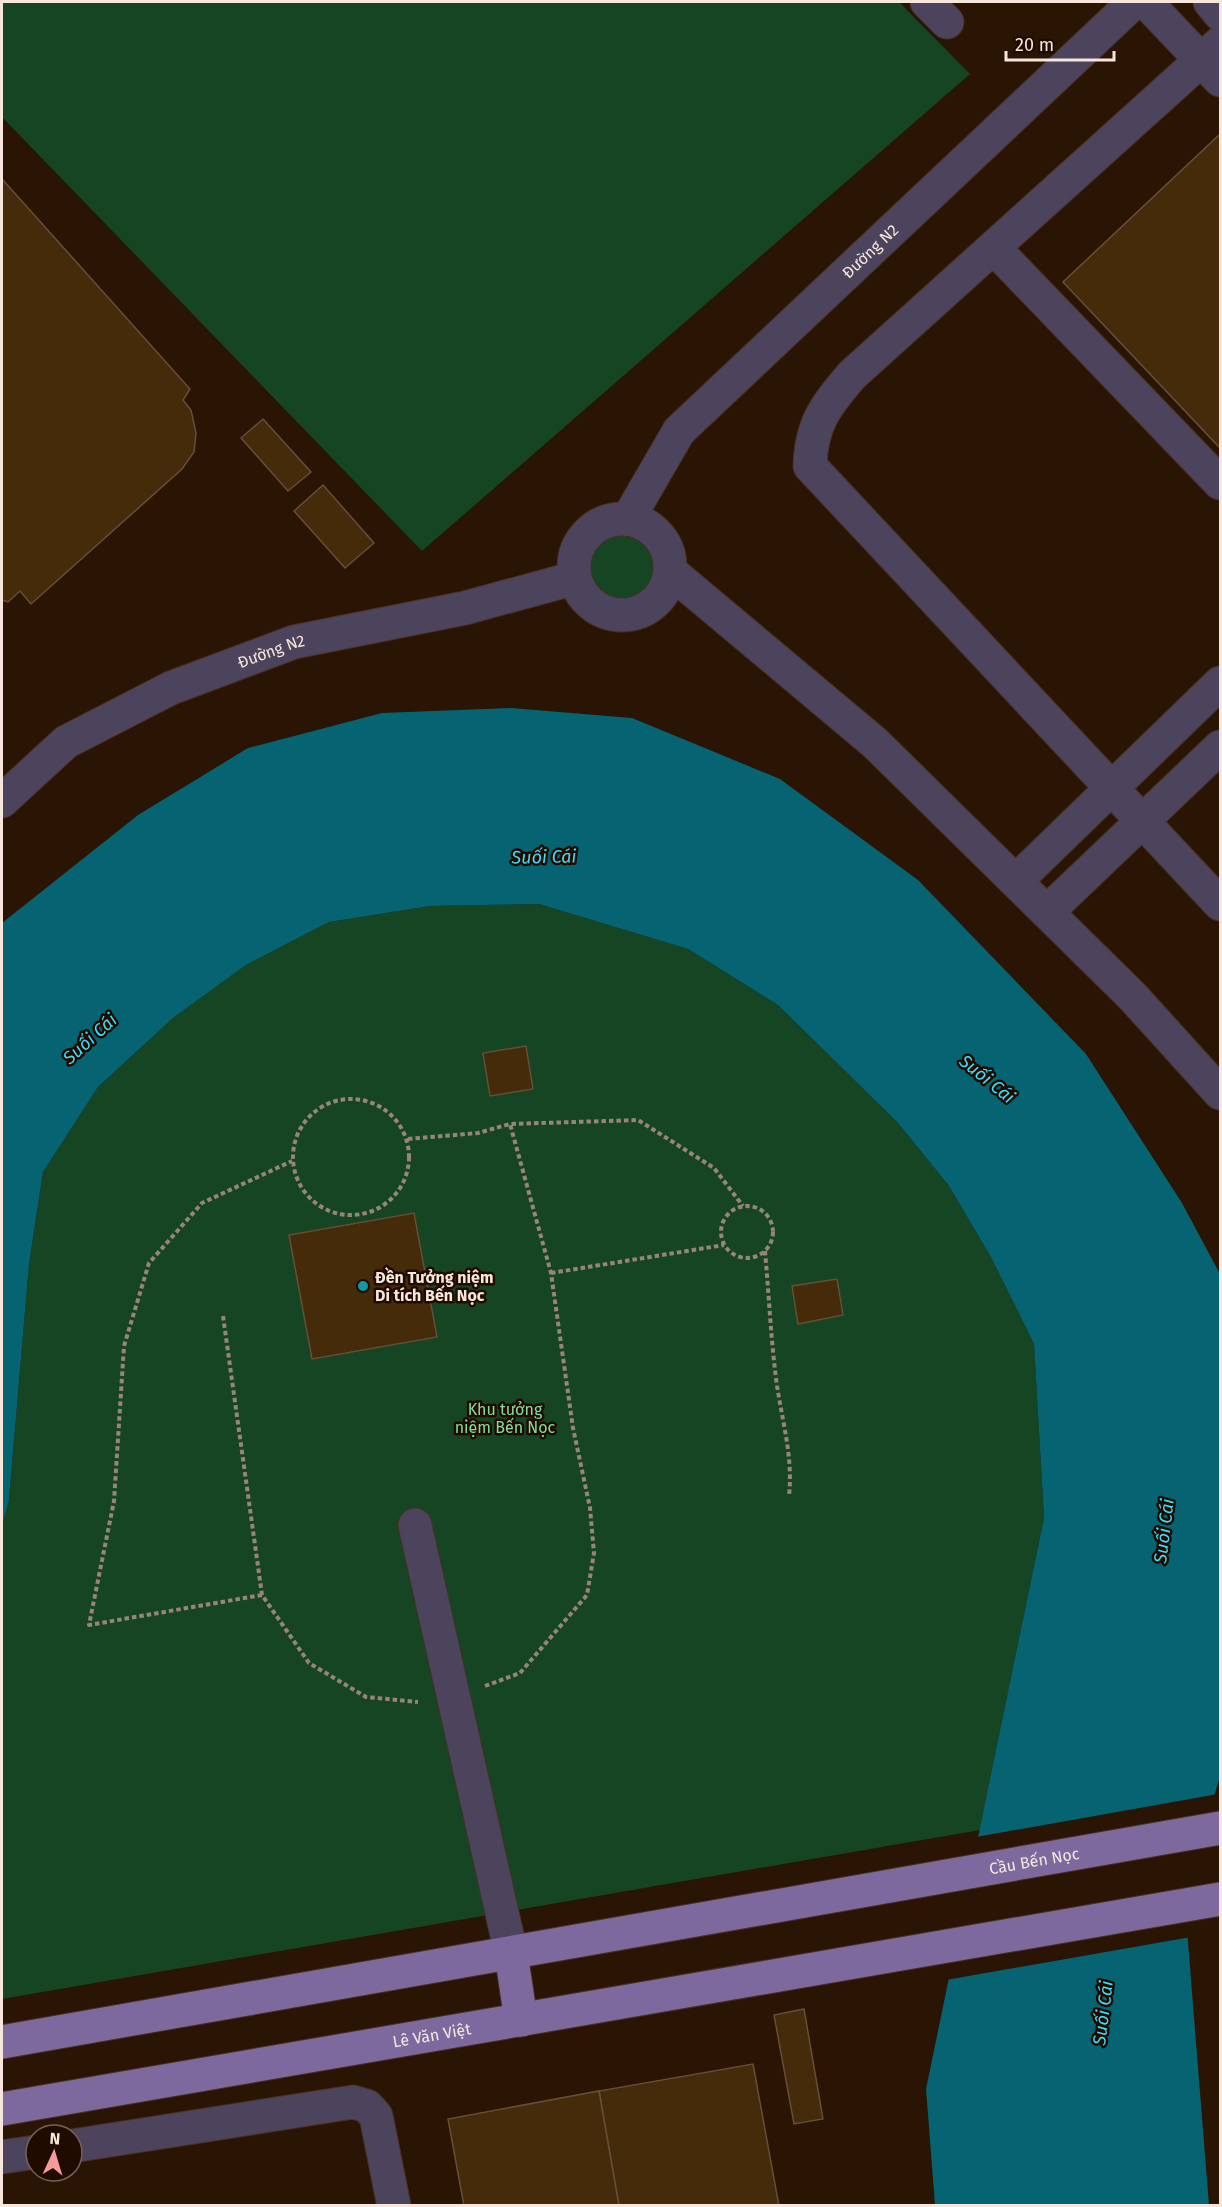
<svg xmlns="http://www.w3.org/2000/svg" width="1222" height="2207" font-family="'Fira Sans',sans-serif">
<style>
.green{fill:#164524}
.water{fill:#056372}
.pier{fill:#2a1403}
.building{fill:#452b0a;stroke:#644f37;stroke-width:1.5}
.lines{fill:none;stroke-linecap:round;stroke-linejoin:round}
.minor-casing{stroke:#473121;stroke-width:35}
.major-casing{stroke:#473121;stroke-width:35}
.path{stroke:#988577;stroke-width:4;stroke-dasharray:4.5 3;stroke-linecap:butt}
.minor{stroke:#4c435d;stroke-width:33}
.major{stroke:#7e699f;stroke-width:33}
.culture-dot{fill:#0f9aa8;stroke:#200b00;stroke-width:2}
.labels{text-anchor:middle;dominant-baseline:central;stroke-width:5;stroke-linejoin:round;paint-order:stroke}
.street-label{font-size:16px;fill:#f6e6db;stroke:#200b00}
.poi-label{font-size:16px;font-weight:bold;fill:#f6e6db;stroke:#200b00;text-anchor:start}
.park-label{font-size:16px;fill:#84dd99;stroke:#200b00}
.water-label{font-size:18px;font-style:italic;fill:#44dbf8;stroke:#200b00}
</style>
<rect width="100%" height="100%" fill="#2a1403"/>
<g class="green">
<polygon points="2,2 899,2 970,74 422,551 2,117"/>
<circle cx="623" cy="568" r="37"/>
<polygon points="539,904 688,949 778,1005 898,1123 949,1186 992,1259 1034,1344 1044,1518 980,1830 2,1999 2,1527 9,1500 29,1264 43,1172 98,1087 173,1018 246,965 329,922 430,906"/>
</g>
<polygon class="water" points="511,708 632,718 780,779 918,880 1086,1054 1182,1203 1220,1274 1220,1777 1184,1892 1209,2205 935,2205 926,2089 1044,1518 1034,1344 992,1259 949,1186 898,1123 778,1005 688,949 539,904 430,906 329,922 246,965 173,1018 98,1087 43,1172 29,1264 9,1500 2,1527 2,923 138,815 248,748 382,713"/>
<polygon class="pier" points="1218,1794 1187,1892 1191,1937 946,1980 976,1837"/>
<g class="building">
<polygon points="1219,135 1220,137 1220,448 1063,282"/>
<polygon points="2,179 190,389 183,400 191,410 196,433 194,452 182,469 31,604 20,591 8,602 2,600"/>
<polygon points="263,419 311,472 288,491 241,438"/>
<polygon points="323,485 374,543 345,568 294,511"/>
<polygon points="526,1046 533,1089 490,1096 483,1053"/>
<polygon points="414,1213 437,1337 312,1359 289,1235"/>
<polygon points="837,1279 843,1315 798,1324 792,1286"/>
<polygon points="804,2009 823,2119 794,2124 774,2015"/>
<polygon points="753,2064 779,2206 619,2206 599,2091"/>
<polygon points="599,2091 619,2206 464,2206 448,2119"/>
</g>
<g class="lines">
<defs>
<g id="minor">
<polyline points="927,2 947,22"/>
<polyline points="1146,2 1220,80"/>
<polyline points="1210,2 1220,14"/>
<path d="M1220,43L852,375C826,405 811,424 810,466L1220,904"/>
<polyline points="994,248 1220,483"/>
<circle cx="622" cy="567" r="48"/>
<path id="s1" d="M628,519L679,431L1134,2"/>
<polyline points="671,572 875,743 1133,997 1220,1093"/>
<path id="s2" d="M2,801L66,742L171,688L294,642L465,608L575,578"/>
<polyline points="1016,881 1220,683"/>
<polyline points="1047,912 1220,747"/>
<polyline points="415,1525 511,1953"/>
<polyline points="72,2146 353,2102 367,2106 376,2116 394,2206"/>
<polyline points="2,2157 36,2152"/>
</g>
<g id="major">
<polyline points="511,1953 521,2020"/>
<path id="s3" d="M2,2042L1220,1828"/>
<path id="s4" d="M2,2109L1220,1899"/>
</g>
</defs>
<use href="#minor" class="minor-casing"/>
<use href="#major" class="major-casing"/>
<g class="path">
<circle cx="351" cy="1157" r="58"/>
<polyline points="408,1139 478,1133 510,1124 638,1120 714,1168 743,1206"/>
<circle cx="747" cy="1232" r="26"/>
<path d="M765,1251C769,1296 771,1342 777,1386C783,1424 793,1458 789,1496"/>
<polyline points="551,1273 724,1245"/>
<polyline points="223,1316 262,1595 309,1663 366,1697 418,1702"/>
<polyline points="262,1595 89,1625 114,1501 124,1346 149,1263 202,1203 292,1161"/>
<polyline points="485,1686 520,1673 587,1595 594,1553 590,1508 573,1428 551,1273 510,1124"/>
</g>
<use href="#minor" class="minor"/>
<use href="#major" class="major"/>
</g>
<circle class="culture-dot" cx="363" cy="1286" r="6"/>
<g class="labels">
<g class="street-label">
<text stroke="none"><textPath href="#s1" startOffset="364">Đường N2</textPath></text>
<text stroke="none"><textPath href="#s2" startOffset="312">Đường N2</textPath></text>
<text stroke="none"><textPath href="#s3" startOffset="1048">Cầu Bến Nọc</textPath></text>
<text stroke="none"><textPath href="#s4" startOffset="436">Lê Văn Việt</textPath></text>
</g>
<g class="poi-label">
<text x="375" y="1277">Đền Tưởng niệm<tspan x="375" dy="18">Di tích Bến Nọc</tspan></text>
</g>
<g class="park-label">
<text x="505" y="1409">Khu tưởng<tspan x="505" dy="18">niệm Bến Nọc</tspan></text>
</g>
<g class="water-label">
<text transform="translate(544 857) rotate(-1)">Suối Cái</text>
<text transform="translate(90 1039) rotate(-42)">Suối Cái</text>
<text transform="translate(987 1079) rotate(39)">Suối Cái</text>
<text transform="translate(1164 1531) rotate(-83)">Suối Cái</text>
<text transform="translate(1103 2013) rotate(-83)">Suối Cái</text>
</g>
</g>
<rect width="1222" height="2207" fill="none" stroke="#f6e6db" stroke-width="6"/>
<g transform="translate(54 2153) rotate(4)"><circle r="28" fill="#200b00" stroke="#766358" stroke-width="1.5"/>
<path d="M0-4.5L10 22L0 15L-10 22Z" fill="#f59b9a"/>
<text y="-9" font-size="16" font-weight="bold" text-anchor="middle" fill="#f6e6db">N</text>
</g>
<path d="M1006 51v9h108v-9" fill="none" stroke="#f6e6db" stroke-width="3"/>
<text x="1015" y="51" font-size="18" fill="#f6e6db" stroke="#200b00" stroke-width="4.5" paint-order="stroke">20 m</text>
</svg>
